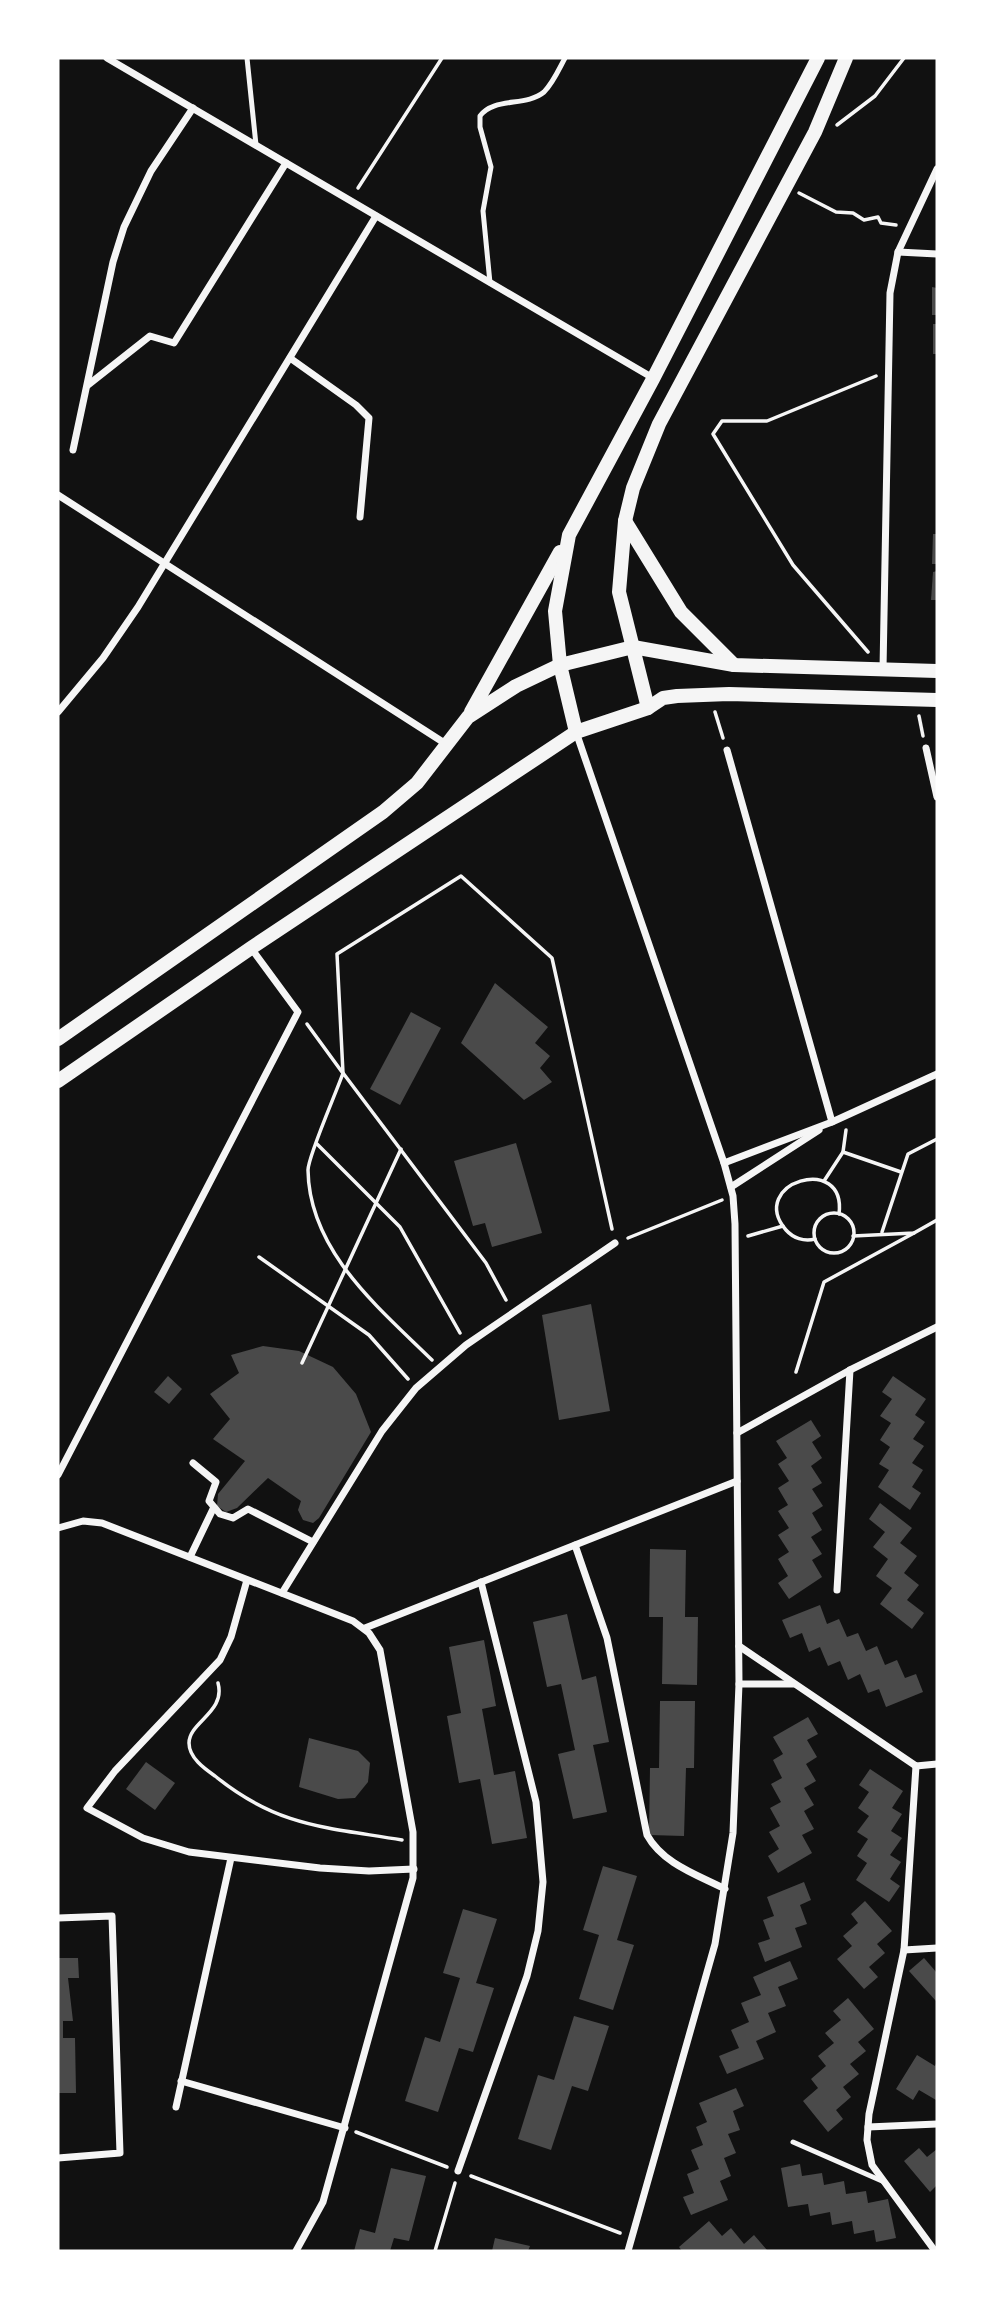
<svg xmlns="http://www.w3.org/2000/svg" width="995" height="2309" font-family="'DM Sans',sans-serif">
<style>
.building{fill:#4a4a4a}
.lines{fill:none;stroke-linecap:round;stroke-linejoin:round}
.path{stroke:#f5f5f5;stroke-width:3.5}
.service{stroke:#f5f5f5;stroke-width:5}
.minor{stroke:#f5f5f5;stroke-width:7}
.secondary{stroke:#f5f5f5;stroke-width:14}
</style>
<rect width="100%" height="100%" fill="#111"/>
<g class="building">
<polygon points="932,287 937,288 937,315 932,315"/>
<rect x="933" y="324" width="4" height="30"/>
<polygon points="933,534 937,534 937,564 932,564"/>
<polygon points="937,571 937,600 931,600 933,572"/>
<polygon points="495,983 548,1027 535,1043 550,1056 540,1068 552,1082 524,1100 461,1043"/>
<polygon points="411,1012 441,1028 400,1105 370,1089"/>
<polygon points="516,1143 542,1233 492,1247 485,1223 473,1226 454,1161"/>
<polygon points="591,1304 610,1411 559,1420 542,1315"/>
<polygon points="263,1346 299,1351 333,1367 356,1394 371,1432 319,1518 313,1523 303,1520 298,1510 301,1501 268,1478 237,1508 226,1512 217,1506 218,1494 245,1461 213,1439 230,1419 210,1394 239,1373 231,1355"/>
<polygon points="168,1376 182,1389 169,1404 154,1392"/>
<polygon points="893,1376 926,1399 915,1415 925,1422 913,1439 924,1446 912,1463 923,1470 912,1487 921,1493 910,1510 878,1487 889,1470 879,1464 890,1447 880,1440 891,1423 880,1416 892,1399 882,1392"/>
<polygon points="811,1420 821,1436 812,1442 822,1458 811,1466 822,1483 812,1489 823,1506 812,1513 822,1530 811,1537 822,1554 812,1560 822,1577 789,1599 778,1583 788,1576 778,1559 789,1552 778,1535 789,1528 778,1511 788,1505 778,1488 789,1481 778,1464 787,1458 776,1441"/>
<polygon points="880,1503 912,1528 900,1543 917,1556 904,1573 919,1585 907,1600 924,1613 912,1629 880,1604 892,1588 876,1576 888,1559 873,1547 885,1532 869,1519"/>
<polygon points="650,1549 686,1550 685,1617 698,1617 697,1685 662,1684 663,1617 649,1617"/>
<polygon points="820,1605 827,1624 839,1619 847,1637 858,1633 866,1651 877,1646 885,1665 897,1660 905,1678 916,1674 923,1692 886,1707 879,1689 868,1693 860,1674 848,1680 840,1661 828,1666 820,1647 809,1652 802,1633 790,1638 782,1620"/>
<polygon points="567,1614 582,1680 596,1676 609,1742 593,1745 607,1812 573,1819 558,1754 575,1750 561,1684 547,1687 533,1622"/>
<polygon points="484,1640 496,1706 482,1709 494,1775 515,1771 527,1838 492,1844 480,1779 459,1783 447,1716 461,1713 449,1647"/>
<polygon points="660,1701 695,1701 694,1768 686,1768 684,1836 649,1835 650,1768 659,1768"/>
<polygon points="808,1717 818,1734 807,1740 817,1757 806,1764 816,1781 804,1788 814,1805 804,1811 814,1829 802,1835 812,1853 778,1873 768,1856 779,1849 769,1832 780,1826 770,1808 781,1802 771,1784 782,1778 773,1760 783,1754 773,1737"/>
<polygon points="309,1738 358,1751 370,1763 368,1782 355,1798 338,1799 299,1787"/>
<polygon points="146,1762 175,1783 155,1810 126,1789"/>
<polygon points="870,1769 903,1791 892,1808 902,1814 891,1831 902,1838 890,1855 901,1862 890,1879 900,1886 889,1902 856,1880 867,1863 857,1856 868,1839 857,1832 869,1816 858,1808 869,1792 859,1785"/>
<polygon points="603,1866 637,1876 617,1940 634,1945 613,2010 579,1999 599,1935 583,1930"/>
<polygon points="804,1882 811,1900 800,1905 807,1924 795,1928 802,1947 765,1962 758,1943 770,1939 763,1920 774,1916 767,1897"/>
<polygon points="865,1901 892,1931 877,1944 885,1953 869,1967 878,1977 864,1989 837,1959 852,1946 843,1936 858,1923 851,1914"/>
<polygon points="463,1909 497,1919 476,1983 494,1988 473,2052 459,2048 438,2112 405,2101 425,2037 440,2042 460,1978 443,1973"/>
<polygon points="58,1958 78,1958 79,1978 68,1978 73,2021 63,2021 63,2038 75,2038 76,2093 58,2093"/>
<polygon points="924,1958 937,1973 936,2001 909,1971"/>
<polygon points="790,1961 798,1979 778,1987 786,2006 768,2013 776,2032 756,2041 764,2059 727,2074 719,2056 739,2048 731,2030 749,2022 741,2003 761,1995 753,1977"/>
<polygon points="848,1998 874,2029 858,2042 866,2051 850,2064 859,2074 843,2087 851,2097 836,2110 843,2119 828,2132 803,2101 818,2088 811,2079 826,2066 818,2056 834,2043 825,2033 841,2020 833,2011"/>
<polygon points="574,2016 609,2026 588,2091 572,2086 551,2150 518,2139 538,2075 554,2080"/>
<polygon points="917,2055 935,2066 937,2061 936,2100 919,2090 913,2100 896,2089"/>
<polygon points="736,2088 744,2106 733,2111 740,2130 728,2134 736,2153 724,2158 731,2176 720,2181 728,2200 691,2215 683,2197 694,2193 687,2174 699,2169 691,2150 703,2145 696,2127 707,2122 699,2103"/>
<polygon points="919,2148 927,2157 937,2149 937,2185 930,2192 904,2161"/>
<polygon points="800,2164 802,2176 822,2173 824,2185 844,2181 846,2194 866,2191 868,2203 888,2199 896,2238 876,2242 874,2230 854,2234 852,2221 832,2225 830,2212 810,2216 808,2204 788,2207 781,2168"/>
<polygon points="391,2168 426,2176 409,2241 394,2238 390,2251 354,2251 360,2229 375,2233"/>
<polygon points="709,2221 722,2236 731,2228 744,2244 754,2235 767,2250 682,2251 679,2247"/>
<polygon points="495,2238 530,2246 528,2251 492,2251"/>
</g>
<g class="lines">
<g class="path">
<polyline points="837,125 875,96 904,58"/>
<polyline points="358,188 442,58"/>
<polyline points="799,193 836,212 853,213 864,220 878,217 881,223 896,225"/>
<polyline points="868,652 793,565 713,434 722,421 767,421 876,376"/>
<polyline points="715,712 723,738"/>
<polyline points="919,716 923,736"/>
<polyline points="307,1024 342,1072"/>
<polyline points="343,1073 337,954 461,876 552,958 612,1229"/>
<polyline points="317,1144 400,1227 460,1333"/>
<polyline points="843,1152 901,1172"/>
<polyline points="824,1181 843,1152 846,1130"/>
<circle cx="834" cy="1233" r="20"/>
<polyline points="882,1232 908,1154 937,1139"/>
<polyline points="748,1236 783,1226"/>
<polyline points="853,1236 914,1233 937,1220"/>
<polyline points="628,1238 722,1200"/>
<path d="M815,1239C804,1242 793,1238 786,1230C746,1183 847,1152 839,1214"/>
<polyline points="259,1257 369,1335 408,1379"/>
<path d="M432,1360C379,1308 309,1251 308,1170C308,1156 337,1091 343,1073L486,1263L506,1300"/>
<polyline points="302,1363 401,1149"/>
<polyline points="796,1372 824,1282 914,1233"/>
<path d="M218,1683C226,1712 189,1722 189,1743C189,1758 205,1769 215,1776C278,1827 325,1827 402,1840"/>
<polyline points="356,2132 447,2167"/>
<polyline points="471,2176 620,2233"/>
<polyline points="435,2251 455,2183"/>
</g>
<g class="service">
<polyline points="247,58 256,145"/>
<path d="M490,283L483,211L491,167L480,127V116C494,97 526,107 544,92C553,83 559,69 565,58"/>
<polyline points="793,2142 882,2181"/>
</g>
<g class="minor">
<polyline points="107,58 653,378"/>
<polyline points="898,252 937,254"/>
<polyline points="290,358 356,405 369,418 360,517"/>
<polyline points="88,385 150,336 174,343 286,163"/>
<polyline points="73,450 113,262 124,227 151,171 193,108"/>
<polyline points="58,495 446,744"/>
<polyline points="883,669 890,293 898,252 937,169"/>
<polyline points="58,712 103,658 138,607 376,216"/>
<polyline points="576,732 724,1163 733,1196 735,1224 739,1684 733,1833 715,1944 628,2251"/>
<polyline points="926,748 937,797"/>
<polyline points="727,750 832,1122"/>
<polyline points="724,1163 832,1122 937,1074"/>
<polyline points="731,1187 819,1130"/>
<polyline points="737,1433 850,1370 937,1327"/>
<polyline points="193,1463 216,1482 209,1501 220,1514 233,1518 248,1509 313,1542"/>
<polyline points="58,1475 298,1012 251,948"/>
<polyline points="58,1528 83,1521 102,1523 353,1621 369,1633 380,1650 413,1832 413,1878 323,2202 296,2251"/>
<path d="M575,1545L607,1638L647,1835C663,1864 698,1875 725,1889"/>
<polyline points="190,1557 213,1509"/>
<polyline points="247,1580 231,1637 220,1660 115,1771 87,1808 143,1838 189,1852 320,1868 369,1871 414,1869"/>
<polyline points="837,1590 850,1370"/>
<polyline points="282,1593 382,1431 416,1388 466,1345 615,1243"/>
<polyline points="365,1628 737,1481"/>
<polyline points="739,1646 916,1766 937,1764"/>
<polyline points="739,1684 793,1684"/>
<polyline points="916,1766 904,1950 869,2114 867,2140 872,2165 935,2251"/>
<polyline points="58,1918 112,1916 120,2153 58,2158"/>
<polyline points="904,1950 937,1948"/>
<polyline points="181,2081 345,2128"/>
<polyline points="176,2107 231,1858"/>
<polyline points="868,2127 937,2124"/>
<polyline points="458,2171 527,1976 538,1931 543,1882 536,1802 481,1582"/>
</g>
<g class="secondary">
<polyline points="625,521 681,612 734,665"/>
<polyline points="648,708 619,592 625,521 633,488 659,424 815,132 846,58"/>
<polyline points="471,712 560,552"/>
<polyline points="576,732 560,665 555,611 569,535 653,379 818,58"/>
<polyline points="58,1039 383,812 417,783 468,717 516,686 560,665 633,647 734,665 937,671"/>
<polyline points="58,1081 251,948 576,732 648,708 663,698 677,696 729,694 937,700"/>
</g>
</g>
<rect width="995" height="2309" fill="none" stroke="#ffffff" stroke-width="119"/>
</svg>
